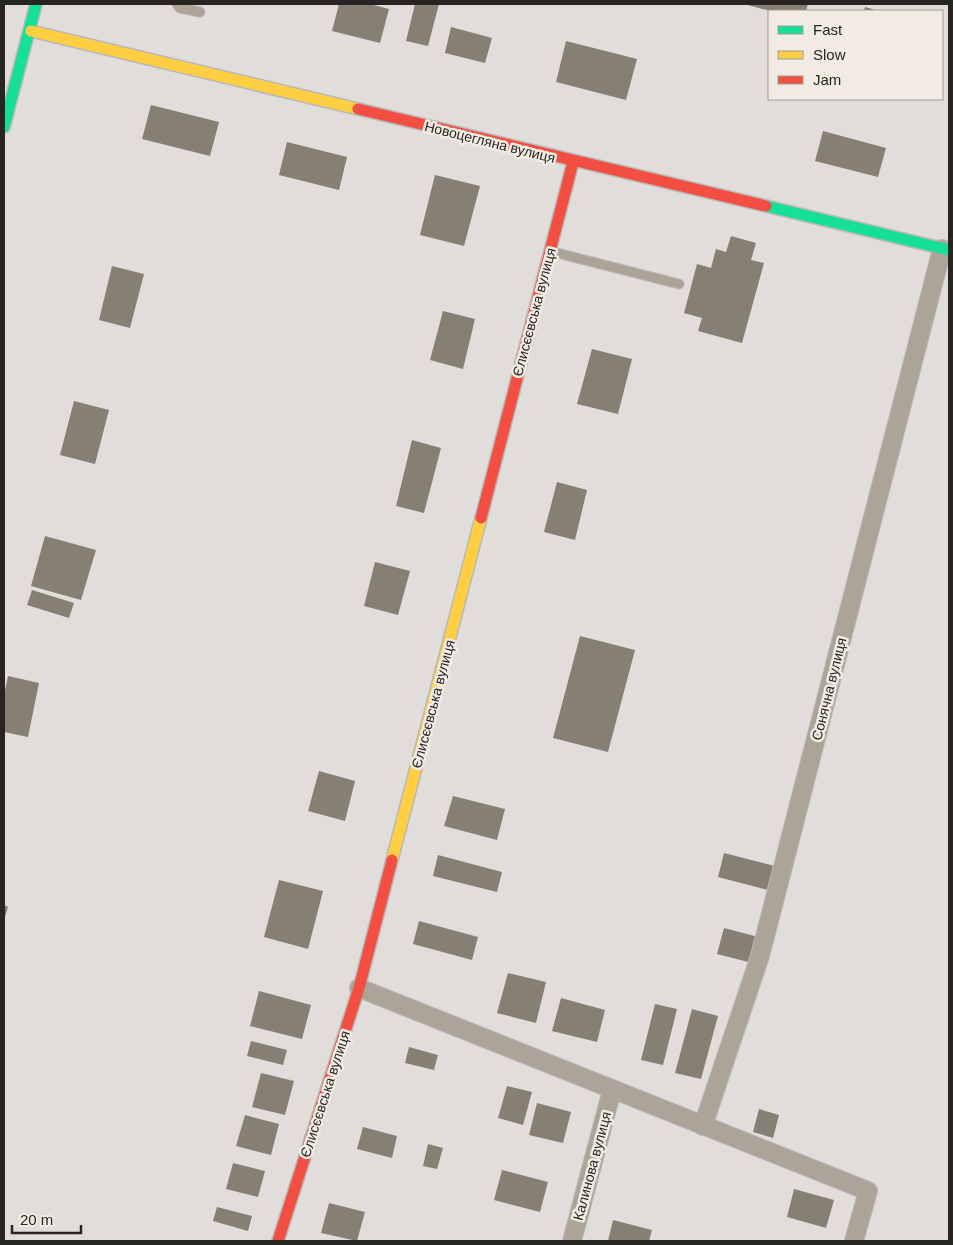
<svg xmlns="http://www.w3.org/2000/svg" width="953" height="1245" font-family="Arial,sans-serif">
<style>
.building{fill:#868074}
.lines{fill:none;stroke-linecap:round;stroke-linejoin:round}
.lane-casing{stroke:#bab8b6;stroke-width:11}
.street-casing{stroke:#bab8b6;stroke-width:20}
.fast-casing{stroke:#bab8b6;stroke-width:14}
.slow-casing{stroke:#bab8b6;stroke-width:14}
.jam-casing{stroke:#bab8b6;stroke-width:14}
.lane{stroke:#aca499;stroke-width:9}
.street{stroke:#aca499;stroke-width:18}
.fast{stroke:#16e098;stroke-width:11}
.slow{stroke:#ffcf43;stroke-width:11}
.jam{stroke:#f24e42;stroke-width:11}
.labels{text-anchor:middle;dominant-baseline:central;stroke-width:5;stroke-linejoin:round;paint-order:stroke}
.street-label{font-size:14px;fill:#272522;stroke:#f1ebe3}
</style>
<rect width="100%" height="100%" fill="#e0ddda"/>
<g class="building">
<polygon points="339,4 370,4 389,9 380,43 332,31"/>
<polygon points="415,4 439,4 428,46 406,41"/>
<polygon points="744,4 808,4 806,11 770,11"/>
<polygon points="865,7 879,11 864,11"/>
<polygon points="451,27 492,38 485,63 445,53"/>
<polygon points="566,41 637,59 626,100 556,82"/>
<polygon points="151,105 219,122 210,156 142,139"/>
<polygon points="823,131 886,148 878,177 815,161"/>
<polygon points="287,142 347,157 339,190 279,175"/>
<polygon points="435,175 480,186 464,246 420,235"/>
<polygon points="731,236 756,243 751,260 764,263 742,343 698,331 702,318 684,313 697,264 711,268 716,249 726,252"/>
<polygon points="112,266 144,274 130,328 99,320"/>
<polygon points="443,311 475,319 463,369 430,360"/>
<polygon points="592,349 632,359 618,414 577,404"/>
<polygon points="74,401 109,410 95,464 60,455"/>
<polygon points="412,440 441,448 424,513 396,506"/>
<polygon points="557,482 587,490 575,540 544,532"/>
<polygon points="45,536 96,550 81,600 31,586"/>
<polygon points="375,562 410,571 398,615 364,606"/>
<polygon points="32,590 74,603 69,618 27,605"/>
<polygon points="580,636 635,650 608,752 553,738"/>
<polygon points="8,676 39,683 28,737 4,732 4,695"/>
<polygon points="319,771 355,781 345,821 308,811"/>
<polygon points="453,796 505,809 497,840 444,826"/>
<polygon points="724,853 782,868 776,892 718,877"/>
<polygon points="438,855 502,872 497,892 433,876"/>
<polygon points="279,880 323,891 308,949 264,937"/>
<polygon points="4,905 8,907 4,920"/>
<polygon points="419,921 478,937 472,960 413,944"/>
<polygon points="724,928 766,939 760,965 717,954"/>
<polygon points="508,973 546,982 536,1023 497,1013"/>
<polygon points="259,991 311,1005 302,1039 250,1026"/>
<polygon points="561,998 605,1010 597,1042 552,1031"/>
<polygon points="655,1004 677,1009 663,1065 641,1060"/>
<polygon points="692,1009 718,1016 701,1079 675,1073"/>
<polygon points="251,1041 287,1050 283,1065 247,1056"/>
<polygon points="409,1047 438,1055 434,1070 405,1063"/>
<polygon points="261,1073 294,1081 285,1115 252,1107"/>
<polygon points="507,1086 532,1092 523,1125 498,1118"/>
<polygon points="537,1103 571,1112 563,1143 529,1135"/>
<polygon points="759,1109 779,1115 773,1138 753,1132"/>
<polygon points="245,1115 279,1124 271,1155 236,1146"/>
<polygon points="363,1127 397,1136 392,1158 357,1149"/>
<polygon points="428,1144 443,1148 437,1169 423,1166"/>
<polygon points="233,1163 265,1171 258,1197 226,1189"/>
<polygon points="502,1170 548,1182 540,1212 494,1200"/>
<polygon points="794,1189 834,1200 826,1228 787,1217"/>
<polygon points="329,1203 365,1212 357,1241 321,1233"/>
<polygon points="217,1207 252,1216 248,1231 213,1221"/>
<polygon points="613,1220 652,1230 649,1241 608,1241"/>
</g>
<g class="lines">
<defs>
<g id="lane">
<polyline points="177,4 180,8 200,12"/>
<polyline points="553,252 679,284"/>
</g>
<g id="street">
<polyline points="359,988 868,1191 854,1241"/>
<polyline points="703,1126 760,956 942,249"/>
<polyline points="572,1241 612,1090"/>
</g>
<g id="fast">
<polyline points="4,127 36,4"/>
<polyline points="766,206 949,250"/>
</g>
<g id="slow">
<polyline points="31,31 358,109"/>
<polyline points="392,860 481,518"/>
</g>
<g id="jam">
<polyline points="358,109 766,206"/>
<polyline points="481,518 573,162"/>
<polyline points="278,1241 359,988 392,860"/>
</g>
</defs>
<use href="#lane" class="lane-casing"/>
<use href="#street" class="street-casing"/>
<use href="#fast" class="fast-casing"/>
<use href="#slow" class="slow-casing"/>
<use href="#jam" class="jam-casing"/>
<use href="#lane" class="lane"/>
<use href="#street" class="street"/>
<use href="#fast" class="fast"/>
<use href="#slow" class="slow"/>
<use href="#jam" class="jam"/>
</g>
<g class="labels">
<g class="street-label">
<text transform="translate(490 142) rotate(14)">Новоцегляна вулиця</text>
<text transform="translate(534 312) rotate(-75)">Єлисєєвська вулиця</text>
<text transform="translate(829 689) rotate(-76)">Сонячна вулиця</text>
<text transform="translate(433 704) rotate(-75)">Єлисєєвська вулиця</text>
<text transform="translate(325 1094) rotate(-72)">Єлисєєвська вулиця</text>
<text transform="translate(592 1166) rotate(-75)">Калинова вулиця</text>
</g>
</g>
<rect width="953" height="1245" fill="none" stroke="#272522" stroke-width="10"/>
<rect x="768" y="10" width="175" height="90" fill="#f1ebe3" stroke="#a09c96"/>
<rect x="778" y="26" width="25" height="8" fill="#16e098" stroke="#a09c96"/>
<text x="813" y="35" font-size="15" fill="#272522">Fast</text>
<rect x="778" y="51" width="25" height="8" fill="#ffcf43" stroke="#a09c96"/>
<text x="813" y="60" font-size="15" fill="#272522">Slow</text>
<rect x="778" y="76" width="25" height="8" fill="#f24e42" stroke="#a09c96"/>
<text x="813" y="85" font-size="15" fill="#272522">Jam</text>
<path d="M12 1225v8h69v-8" fill="none" stroke="#272522" stroke-width="2.5"/>
<text x="20" y="1225" font-size="15" fill="#272522" stroke="#f1ebe3" stroke-width="4" paint-order="stroke">20 m</text>
</svg>
